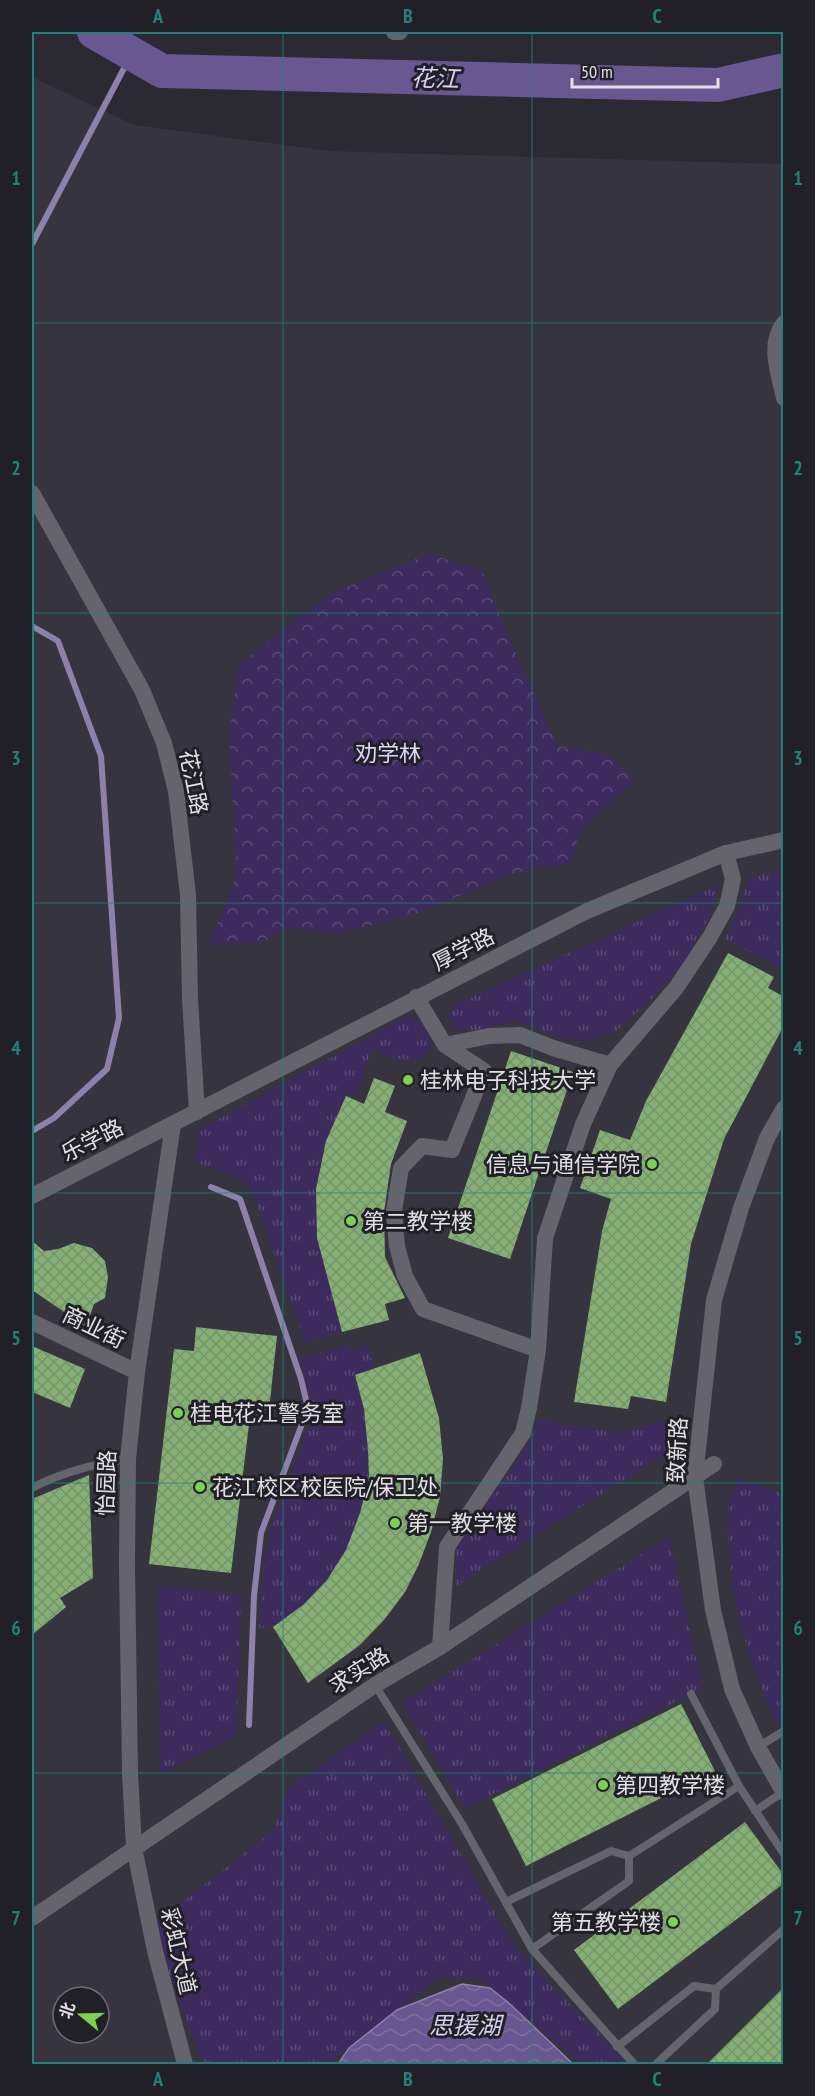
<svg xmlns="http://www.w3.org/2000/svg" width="815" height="2096" font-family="'PT Sans Narrow','Noto Sans SC',sans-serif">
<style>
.built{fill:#36343f;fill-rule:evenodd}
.grass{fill:url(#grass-tufts)}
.forest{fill:url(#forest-crowns)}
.water{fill:url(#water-waves);stroke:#8d80ab;stroke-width:1.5}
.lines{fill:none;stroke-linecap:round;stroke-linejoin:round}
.stream{stroke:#8d80ab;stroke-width:6}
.river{stroke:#695792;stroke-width:34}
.building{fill:url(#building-cross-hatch)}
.lane{stroke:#65636b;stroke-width:8}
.street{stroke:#65636b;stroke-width:16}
.grid{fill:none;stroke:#24817a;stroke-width:1.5;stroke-opacity:0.55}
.poi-dot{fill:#7cd155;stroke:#222027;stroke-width:2}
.labels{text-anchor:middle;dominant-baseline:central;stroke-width:6;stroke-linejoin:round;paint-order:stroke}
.park-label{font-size:22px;fill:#ded5f8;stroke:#222027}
.street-label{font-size:22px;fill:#e2e0e5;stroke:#222027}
.poi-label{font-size:22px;fill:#e2e0e5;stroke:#222027;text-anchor:start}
.water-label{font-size:24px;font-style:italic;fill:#d7cef1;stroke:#222027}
.neatline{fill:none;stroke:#24817a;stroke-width:2}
.grid-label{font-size:20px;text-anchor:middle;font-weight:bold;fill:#24817a}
</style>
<defs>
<pattern id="grass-tufts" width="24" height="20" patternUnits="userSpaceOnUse" patternTransform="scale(1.5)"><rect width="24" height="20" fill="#3d2b5e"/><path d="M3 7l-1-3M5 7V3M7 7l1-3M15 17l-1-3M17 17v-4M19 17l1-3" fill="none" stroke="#594975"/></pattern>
<pattern id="forest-crowns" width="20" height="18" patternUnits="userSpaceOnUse" patternTransform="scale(1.5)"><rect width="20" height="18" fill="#3d2b5e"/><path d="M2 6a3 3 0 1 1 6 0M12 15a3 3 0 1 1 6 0" fill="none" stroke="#594975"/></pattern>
<pattern id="water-waves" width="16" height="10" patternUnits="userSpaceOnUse" patternTransform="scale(1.5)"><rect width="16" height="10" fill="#695792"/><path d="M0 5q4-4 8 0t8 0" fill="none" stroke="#7e6fa1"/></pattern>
<pattern id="building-cross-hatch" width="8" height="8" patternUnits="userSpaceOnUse" patternTransform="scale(1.5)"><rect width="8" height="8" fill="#85af74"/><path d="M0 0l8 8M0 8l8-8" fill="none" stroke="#759468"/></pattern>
</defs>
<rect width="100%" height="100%" fill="#2b2931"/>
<path class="built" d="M32,77L134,125L329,151L783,164V2064H32ZM63,1997H99V2033H63Z"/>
<g class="grass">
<polygon points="783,870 784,870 783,969 725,939 739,911 748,878"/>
<polygon points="720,884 708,920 682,965 651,1000 616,1031 582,1041 565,1039 514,1021 472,1031 457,1029 448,1017 455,1005"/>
<polygon points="409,1015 426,1028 432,1046 422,1059 395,1059 371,1049 358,1091 346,1097 317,1238 342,1332 305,1342 251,1187 230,1174 195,1162 199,1130"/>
<polygon points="349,1345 351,1352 368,1346 374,1369 355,1376 364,1409 368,1449 369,1477 360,1513 346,1550 327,1580 303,1605 273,1627 259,1628 264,1563 271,1529 313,1414 300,1358"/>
<polygon points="678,1418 668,1452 456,1586 456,1550 533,1436 537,1419 616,1433"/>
<path d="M738,1478L783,1494L784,1724L778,1727C752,1670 733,1613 729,1550C728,1536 726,1519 729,1504C731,1496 735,1487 738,1478Z"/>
<polygon points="669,1537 703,1688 464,1809 403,1702"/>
<polygon points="158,1586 242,1594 236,1736 160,1774"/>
<polygon points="384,1721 514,1946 628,2064 582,2064 479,1978 439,1977 329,2064 203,2064 151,1926 273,1831 288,1788"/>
</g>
<polygon class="forest" points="428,554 482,570 510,641 558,746 608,755 635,781 579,832 572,863 514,873 411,916 335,933 291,928 263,942 209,944 237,875 229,733 239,664 330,594"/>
<polygon class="water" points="462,1984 490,1988 510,2004 573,2064 338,2064 349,2048 397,2010"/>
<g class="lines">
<g class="stream">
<polyline points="32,244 132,53"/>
<polyline points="32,626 58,641 101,756 119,1018 107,1069 54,1118 32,1131"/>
<polyline points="211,1187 240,1199 301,1379 308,1408 261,1533 254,1596 249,1725"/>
</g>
<polyline class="river" points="94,32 162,71 718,85 784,70"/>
</g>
<g class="building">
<polygon points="728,953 774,977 768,988 783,996 783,1027 724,1139 691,1244 666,1402 631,1396 628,1409 574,1402 602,1231 611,1199 580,1188 600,1130 630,1140 646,1101"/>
<polygon points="511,1051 573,1072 510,1259 448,1238"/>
<polygon points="374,1078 395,1086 385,1112 407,1121 391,1164 384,1212 385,1257 405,1298 385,1304 389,1320 342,1332 317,1238 316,1189 326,1141 346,1096 364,1104"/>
<polygon points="32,1241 44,1251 58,1249 74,1243 92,1248 105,1261 108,1277 105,1298 94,1304 86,1327 32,1290"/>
<polygon points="196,1327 277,1336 269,1410 251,1408 231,1573 149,1564 174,1349 194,1351"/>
<polygon points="32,1346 85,1369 70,1408 32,1392"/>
<polygon points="420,1353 439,1418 443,1459 440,1497 431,1532 419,1564 405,1592 384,1620 360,1645 308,1683 273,1627 303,1605 327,1580 346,1550 360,1513 369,1477 368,1449 364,1409 355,1375"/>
<polygon points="89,1475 93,1578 60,1598 66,1607 32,1635 32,1499"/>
<polygon points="681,1704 715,1771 526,1866 492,1799"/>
<polygon points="745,1822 783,1874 783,1884 618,2009 574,1950"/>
<polygon points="783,1988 783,2064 707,2064"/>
</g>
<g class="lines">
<g class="lane">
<path d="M32,1488C62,1472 94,1464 128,1459"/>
<polyline points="375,1685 462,1824 532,1949 634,2064"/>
<polyline points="691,1694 739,1786 784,1854"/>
<polyline points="758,1747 784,1731"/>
<polyline points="755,1811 783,1792"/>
<polyline points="506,1902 611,1851 629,1856 739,1786"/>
<polyline points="532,1949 629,1881 629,1856"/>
<polyline points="617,2047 694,1986 716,1989"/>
<polyline points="656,2064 715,2009 716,1989 784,1929"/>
</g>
<g class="street">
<polyline points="394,32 400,32"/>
<path d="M784,323C767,344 779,374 784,398"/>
<polyline points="32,493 142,690 164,743 176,791 188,895 190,999 197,1112"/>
<polyline points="416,997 445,1045 484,1071 452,1150 422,1146 401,1168 394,1211 397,1246 405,1276 423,1309 538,1350 529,1408 523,1433 447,1547 440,1647"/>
<polyline points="445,1045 489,1036 520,1035 553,1048 610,1065"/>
<polyline points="784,1108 767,1138 741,1208 714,1300 695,1477 713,1610 732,1689 758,1747 784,1793"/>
<polyline points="173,1124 137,1372 128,1459 127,1564 130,1774 134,1847 155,1951 185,2064"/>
<polyline points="32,1196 587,911 726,853 784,840"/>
<polyline points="32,1322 137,1372"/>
<polyline points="538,1350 545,1238 583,1124 610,1065 676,988 710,937 727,906 733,879 726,853"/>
<polyline points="32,1918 375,1685 440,1647 714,1464"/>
</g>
</g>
<path class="grid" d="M283,32V2064M532,32V2064M32,323H784M32,613H784M32,903H784M32,1193H784M32,1483H784M32,1773H784"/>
<g class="poi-dot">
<circle cx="408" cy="1080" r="6"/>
<circle cx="652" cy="1164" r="6"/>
<circle cx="351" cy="1221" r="6"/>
<circle cx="178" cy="1413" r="6"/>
<circle cx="200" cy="1487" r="6"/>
<circle cx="395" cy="1523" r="6"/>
<circle cx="603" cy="1785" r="6"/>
<circle cx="673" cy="1922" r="6"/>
</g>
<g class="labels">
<g class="park-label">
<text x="388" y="753">劝学林</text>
</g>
<g class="street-label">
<text transform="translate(194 782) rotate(79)">花江路</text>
<text transform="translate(463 949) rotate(-27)">厚学路</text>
<text transform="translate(92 1140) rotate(-27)">乐学路</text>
<text transform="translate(94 1327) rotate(26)">商业街</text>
<text transform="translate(677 1450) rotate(-87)">致新路</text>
<text transform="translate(106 1483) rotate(-88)">怡园路</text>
<text transform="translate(359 1670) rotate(-32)">求实路</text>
<text transform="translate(179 1951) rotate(77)">彩虹大道</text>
</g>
<g class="poi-label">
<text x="420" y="1080">桂林电子科技大学</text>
<text x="640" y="1164" text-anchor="end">信息与通信学院</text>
<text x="363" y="1221">第二教学楼</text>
<text x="190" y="1413">桂电花江警务室</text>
<text x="212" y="1487">花江校区校医院/保卫处</text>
<text x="407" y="1523">第一教学楼</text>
<text x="615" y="1785">第四教学楼</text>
<text x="661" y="1922" text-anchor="end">第五教学楼</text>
</g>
<g class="water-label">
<text transform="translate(435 78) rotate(2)">花江</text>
<text x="465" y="2025">思援湖</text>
</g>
</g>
<rect width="815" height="2096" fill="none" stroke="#222027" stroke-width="66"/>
<g transform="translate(81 2015) rotate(289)"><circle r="28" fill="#222027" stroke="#6f6d73" stroke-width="1.5"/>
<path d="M0-4.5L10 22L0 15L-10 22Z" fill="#7cd155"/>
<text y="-9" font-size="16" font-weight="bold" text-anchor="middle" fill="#e2e0e5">北</text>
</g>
<path d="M572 78v9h146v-9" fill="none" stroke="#e2e0e5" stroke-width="3"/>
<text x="581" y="78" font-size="18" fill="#e2e0e5" stroke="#222027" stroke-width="4.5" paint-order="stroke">50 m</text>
<rect x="33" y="33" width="749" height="2030" class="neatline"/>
<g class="grid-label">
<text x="158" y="23">A</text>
<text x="408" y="23">B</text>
<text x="657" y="23">C</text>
<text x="16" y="185">1</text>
<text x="798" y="185">1</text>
<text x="16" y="475">2</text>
<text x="798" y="475">2</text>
<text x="16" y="765">3</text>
<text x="798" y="765">3</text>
<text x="16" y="1055">4</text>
<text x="798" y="1055">4</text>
<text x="16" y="1345">5</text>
<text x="798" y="1345">5</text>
<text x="16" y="1635">6</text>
<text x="798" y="1635">6</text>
<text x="16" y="1925">7</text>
<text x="798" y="1925">7</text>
<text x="158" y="2086">A</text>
<text x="408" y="2086">B</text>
<text x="657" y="2086">C</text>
</g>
</svg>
